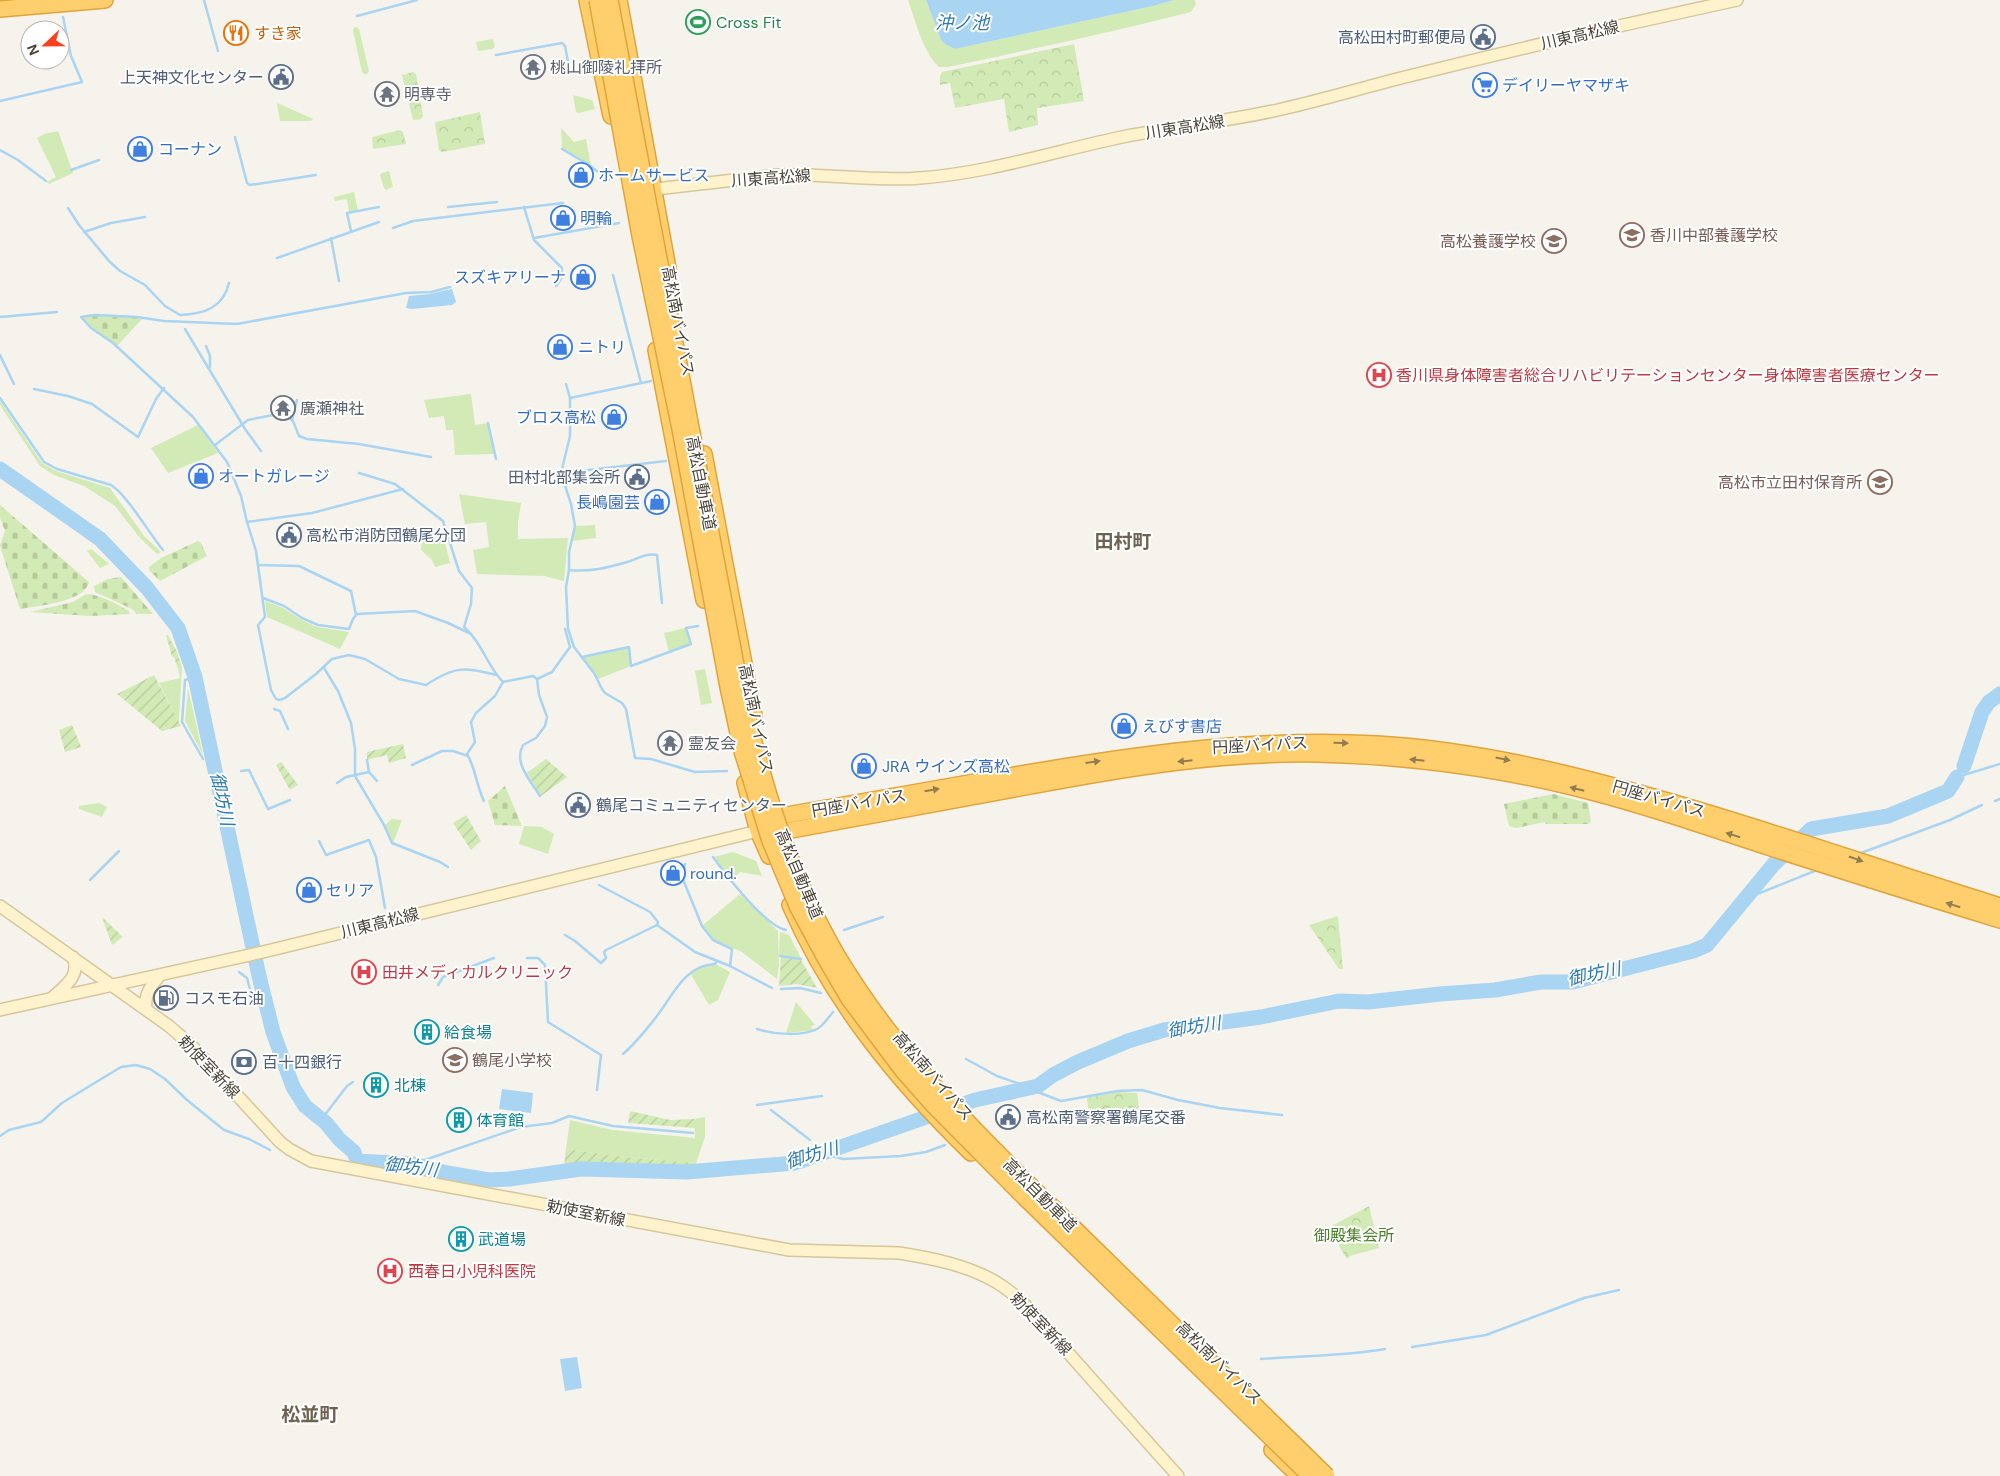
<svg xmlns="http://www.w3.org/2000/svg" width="2000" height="1476" font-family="'DM Sans','Noto Sans JP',sans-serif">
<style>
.grass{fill:#d2eab5}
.forest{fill:url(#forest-crowns)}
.cemetery{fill:url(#cemetery-stones)}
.garden{fill:url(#garden-furrows)}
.water{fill:#a9d4f2}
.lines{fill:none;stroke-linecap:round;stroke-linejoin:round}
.stream{stroke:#a9d4f2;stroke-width:2.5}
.river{stroke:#a9d4f2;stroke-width:15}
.secondary-casing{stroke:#d6c79b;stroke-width:14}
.highway-casing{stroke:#e0a43c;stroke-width:18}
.secondary{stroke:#fff3cd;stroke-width:11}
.highway{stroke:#ffcf6e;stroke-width:15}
.highway-bridge-casing{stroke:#e0a43c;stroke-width:18;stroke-linecap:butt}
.highway-bridge{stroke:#ffcf6e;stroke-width:15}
.oneway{fill:#937c4e}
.labels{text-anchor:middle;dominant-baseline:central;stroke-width:4;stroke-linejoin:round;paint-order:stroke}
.leisure-label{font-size:16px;fill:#27864d;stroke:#fff;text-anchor:start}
.food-label{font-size:16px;fill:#c56008;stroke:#fff;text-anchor:start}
.street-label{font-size:16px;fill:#4b4439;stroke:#fff}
.service-label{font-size:16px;fill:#4e5e75;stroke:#fff;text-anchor:start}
.worship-label{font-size:16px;fill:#5b616d;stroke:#fff;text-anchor:start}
.shop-label{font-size:16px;fill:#366cbe;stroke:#fff;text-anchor:start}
.education-label{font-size:16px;fill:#785e54;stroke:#fff;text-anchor:start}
.health-label{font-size:16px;fill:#be3a42;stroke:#fff;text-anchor:start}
.culture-label{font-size:16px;fill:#0d838f;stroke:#fff;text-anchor:start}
.park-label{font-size:16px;fill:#4a7f2a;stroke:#fff}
.water-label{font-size:18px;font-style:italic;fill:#2e7ab2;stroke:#fff}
.quarter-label{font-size:19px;font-weight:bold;fill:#6e6250;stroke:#fff}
</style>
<defs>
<pattern id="forest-crowns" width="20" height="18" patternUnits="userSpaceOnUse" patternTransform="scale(1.25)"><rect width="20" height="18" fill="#d2eab5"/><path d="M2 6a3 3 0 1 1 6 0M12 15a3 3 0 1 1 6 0" fill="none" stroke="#b6ca9c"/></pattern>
<pattern id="cemetery-stones" width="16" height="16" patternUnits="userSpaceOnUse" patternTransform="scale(1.25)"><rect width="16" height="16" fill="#d2eab5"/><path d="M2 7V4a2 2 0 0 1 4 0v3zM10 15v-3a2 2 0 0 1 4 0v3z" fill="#b6ca9c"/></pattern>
<pattern id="garden-furrows" width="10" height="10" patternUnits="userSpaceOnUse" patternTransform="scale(1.25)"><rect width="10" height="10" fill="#d2eab5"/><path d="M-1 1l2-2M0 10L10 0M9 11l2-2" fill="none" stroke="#b6ca9c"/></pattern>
</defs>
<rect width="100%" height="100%" fill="#f6f3ec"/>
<g class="grass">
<path d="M908,0H926L941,40L946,45L955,49L1153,6L1174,0H1195L1196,4L1191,12C1111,32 1030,50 948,67H939C922,50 916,22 908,0Z"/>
<polygon points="357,27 359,29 369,71 366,75 362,72 353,31 354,27"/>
<polygon points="493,39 495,47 492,49 478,51 476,42"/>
<polygon points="573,95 592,100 595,109 579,113 576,112"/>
<polygon points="277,103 311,118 313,119 311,121 280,121"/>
<polygon points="561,128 574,142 586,139 591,166 562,148"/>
<polygon points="58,131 73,173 49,184 47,182 56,177 37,138 44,134"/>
<polygon points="389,171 393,187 386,190 384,188 380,175 382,173"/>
<polygon points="354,192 358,211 349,212 347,199 335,201 334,197"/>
<polygon points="471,394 475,425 487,423 495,454 455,455 453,430 446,430 444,416 429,418 424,400"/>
<polygon points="0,401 42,463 56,471 110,488 145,537 161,552 157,554 139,537 115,506 84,486 54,475 40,466 0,405"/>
<polygon points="198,425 218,453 168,473 151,448"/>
<polygon points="459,494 521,503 518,522 518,539 568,538 564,581 544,576 477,574 473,550 489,547 486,522 465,524"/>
<polygon points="595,525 596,538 572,541 576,526"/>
<polygon points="422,538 433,542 445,542 450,563 435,567 432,560 421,550"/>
<polygon points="91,549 109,564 100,568 87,551"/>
<polygon points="265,601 283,608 302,620 317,627 349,632 340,649 267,617"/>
<polygon points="685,628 690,644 669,652 664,633"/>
<polygon points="628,647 631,666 598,679 583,657"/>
<polygon points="182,668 179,718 179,722 159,683 180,678 178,669"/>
<polygon points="705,669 712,703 701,705 695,671"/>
<polygon points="188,688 203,755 185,721"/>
<polygon points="99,803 107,807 102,817 79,809 79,806"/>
<polygon points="392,819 402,820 393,843 385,825"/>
<polygon points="524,826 542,827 554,834 548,854 519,844"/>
<polygon points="733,852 756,861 762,876 740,872 731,881 714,857"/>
<polygon points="740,894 778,931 779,965 777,979 742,952 714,940 703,925"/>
<polygon points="780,932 789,935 801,958 779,956"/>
<polygon points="715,964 730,972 718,1000 709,1005 690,973 702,966"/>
<polygon points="796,1002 815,1025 811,1026 813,1030 786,1033"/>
<polygon points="705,1117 705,1137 696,1163 625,1157 566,1149 570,1120 612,1130 695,1138 694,1119"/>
</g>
<g class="forest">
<polygon points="1074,44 1084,101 1037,108 1038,125 1009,132 1004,99 955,108 950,83 940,85 940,76 942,72"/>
<polygon points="413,72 416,74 423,116 421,119 413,120 402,75"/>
<polygon points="480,112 485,144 442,152 439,150 435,124 436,122"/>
<polygon points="400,130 403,132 406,144 373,149 372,137"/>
<polygon points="1338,916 1343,969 1339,969 1309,925"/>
<polygon points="1118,1092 1137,1093 1141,1123 1090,1126 1087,1098"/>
<polygon points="1369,1206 1379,1248 1350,1256 1347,1259 1328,1228"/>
</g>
<g class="cemetery">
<polygon points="95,316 137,318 142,319 117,346 91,328 82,317"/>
<path d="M0,505L89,582C85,602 37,606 20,609L1,549L0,545L5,531L0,518Z"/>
<polygon points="198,541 201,543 207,556 160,581 149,570 149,567 161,558"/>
<polygon points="121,577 153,614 137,614 132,609 95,592 94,586 108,579"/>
<path d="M86,594C102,595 116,604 129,611L130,614L90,616L30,612L73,602Z"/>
<polygon points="505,786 522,826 495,825 488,801"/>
<polygon points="1553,794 1588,803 1591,822 1588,824 1546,824 1545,822 1516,828 1509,826 1504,804"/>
</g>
<g class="garden">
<polygon points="166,635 168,635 177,652 182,668 178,669 174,657 172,657"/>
<polygon points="154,675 179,722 181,726 162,731 117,694"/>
<polygon points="72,725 81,747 65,752 59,730"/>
<polygon points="403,744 406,758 389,763 387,755 367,760 367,752"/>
<polygon points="546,759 567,777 541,796 527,773"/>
<polygon points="281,762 298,785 290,790 276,765"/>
<polygon points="466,815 481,841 471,850 453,823"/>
<polygon points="102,917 123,937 112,945"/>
<polygon points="781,957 801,960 817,988 796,984 779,986"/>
<polygon points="630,1111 670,1120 694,1119 695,1128 628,1123"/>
<polygon points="566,1149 625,1157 696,1163 696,1167 687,1167 582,1165 564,1166"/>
</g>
<g class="water">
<polygon points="926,0 1174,0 1153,6 955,49 946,45 941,40"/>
<polygon points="452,289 456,302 452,305 412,309 406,308 409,296 429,294"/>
<polygon points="502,1089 533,1093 531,1113 499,1109"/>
<polygon points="577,1357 582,1388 565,1391 560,1359"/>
</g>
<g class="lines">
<g class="stream">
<polyline points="204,0 218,51"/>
<polyline points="357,16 417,0"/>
<polyline points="496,55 562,43 565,46 569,67"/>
<polyline points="0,101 82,82 71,56 63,17"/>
<polyline points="235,137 247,183 250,185 316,175"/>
<polyline points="562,149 589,165 609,180"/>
<polyline points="0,150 18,160 46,181"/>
<polyline points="71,170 99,160"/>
<polyline points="448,207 497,202"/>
<polyline points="524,207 534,240 562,268 561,279 556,286"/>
<path d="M68,208L79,225L109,261L120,271L145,285L165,306L180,315C204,314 223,308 229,283"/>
<polyline points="393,228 413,221 563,203"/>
<polyline points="351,231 347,213 379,207"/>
<polyline points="84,232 111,223 145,217"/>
<polyline points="331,238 339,281"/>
<polyline points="534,238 619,223"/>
<polyline points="277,258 379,222"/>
<polyline points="613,275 641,383"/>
<path d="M450,287L431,292L406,293L237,324L164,321L137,317L95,315L81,317L91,328L113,343L193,417L227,462L241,496L247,522L256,551L265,617L258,625L271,690L276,699L280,700L285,698L316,674L332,659L349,655L365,659L399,679L426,685C455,666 463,667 497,675"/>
<polyline points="0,317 57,312"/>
<polyline points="185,329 245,429 261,451"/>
<polyline points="206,346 210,356 210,367"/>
<polyline points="0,355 14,384"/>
<polyline points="566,384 570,398 570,436 561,473 571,504 575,526 569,552 569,570 566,587 568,629 574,647 594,673 602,689 605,693 622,703 626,709 635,758 651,759 695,772 727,771"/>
<polyline points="34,389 68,396 92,404 138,437 156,399 164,388"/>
<path d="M0,398L44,462L57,469L111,485C128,496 148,532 163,550"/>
<polyline points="570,398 651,381"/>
<polyline points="292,420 297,400"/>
<polyline points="488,423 496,459"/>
<polyline points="215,445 248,420 273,415 286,415 293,421 299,436 307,439 359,444 431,457"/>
<polyline points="561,471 588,470 666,461"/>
<path d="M359,473L395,484L443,521L459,571L472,588L471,604L464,627C483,644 487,666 503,682L495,696L476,713L471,722L475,742L467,754C476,769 476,785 484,801"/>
<polyline points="247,522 312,513 403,489"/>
<polyline points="258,565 299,566 351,591 356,615"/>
<path d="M569,570C590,572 607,568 627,562C638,559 645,553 657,555L662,603"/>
<polyline points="263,598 284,606 302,618 318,625 349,629 353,619 357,614 415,611 448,623 469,633"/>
<polyline points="582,657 629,647 631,666 691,644 686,628 698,626"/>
<polyline points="324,668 338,691 351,723 355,749 355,776 384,825 392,843 440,862 448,867"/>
<polyline points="195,677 185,680 182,722 203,759"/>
<polyline points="537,679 552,672 570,647 565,629"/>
<path d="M503,682L533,676L537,679L539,695L547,717L545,726L536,738L523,745C513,763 531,781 540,796"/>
<polyline points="274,709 280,711 288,729"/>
<polyline points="367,760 369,772"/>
<polyline points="412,765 442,751 453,751 468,756"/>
<polyline points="241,771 249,770 268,809 290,800"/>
<polyline points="1957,777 2000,764"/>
<polyline points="337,783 346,777 369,772 377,781"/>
<polyline points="1995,801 2000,799"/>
<polyline points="319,841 326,855 369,840 376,857 385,908"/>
<polyline points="1861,853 1950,820 1982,805"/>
<path d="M713,857C726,875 765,926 786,930"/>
<polyline points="685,864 682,877 702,926 713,940 732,949 730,966"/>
<polyline points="90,880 119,851"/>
<polyline points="599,885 650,912 658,922 657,925 695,952 730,966 772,988"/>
<polyline points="1746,896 1760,893 1817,870"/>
<polyline points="844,930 883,917"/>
<polyline points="565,935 575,941 601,963 606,958 604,952 606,950 657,925"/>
<polyline points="780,956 801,959"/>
<polyline points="527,958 538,958 545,965 548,1022 601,1055 597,1090"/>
<polyline points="239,972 247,978 251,993"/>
<polyline points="438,985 443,977 494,958"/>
<polyline points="781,989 800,988 821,993"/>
<path d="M757,1029C773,1034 801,1037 817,1029C823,1026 828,1018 833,1012"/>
<path d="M623,1054C636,1043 646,1030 657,1016C673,995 685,965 715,964L717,961"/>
<polyline points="966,1059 997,1076 1023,1085 1035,1091 1061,1101 1118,1091 1142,1090 1178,1100 1220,1108 1282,1115"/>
<polyline points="757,1105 822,1096"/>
<polyline points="771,1110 810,1140"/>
<polyline points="324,1116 347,1086 353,1082"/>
<polyline points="0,1136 9,1130 41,1122 62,1103 88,1087 121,1067 136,1065 150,1069 165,1079 187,1100 224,1130 249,1139 270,1150"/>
<polyline points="816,1145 831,1156 843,1159 901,1156 926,1152 945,1145"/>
<polyline points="413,1164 521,1127 552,1123 569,1116 613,1126 693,1133"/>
<polyline points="1412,1347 1486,1335 1584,1298 1619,1290"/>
<path d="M1261,1359C1302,1356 1344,1356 1385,1349"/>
</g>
<g class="river">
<polyline points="0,469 100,539 147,588 178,628 195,677 259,976 273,1032 293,1087 305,1106 326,1123 340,1140 354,1152 357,1161 413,1164 447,1173 489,1180 509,1179 581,1169 687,1172 795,1163 975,1100 1038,1086 1053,1075 1078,1062 1128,1041 1164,1030 1261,1017 1339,1001 1368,1002 1440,994 1495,990 1541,982 1573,982 1693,951 1707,945 1773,865 1811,829 1888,816 1948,791 1957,777"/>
<polyline points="1964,766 1982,712 1989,702 2000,694"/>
</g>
<defs>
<g id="secondary">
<path d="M647,190L778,175C825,173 872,182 920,178C990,173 1058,150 1127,136C1179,126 1231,121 1282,109C1322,100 1362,88 1401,78C1513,50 1625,24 1737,0"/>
<path d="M0,906L169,1026L191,1045L280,1142L289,1149L311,1161L789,1250L899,1253C931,1258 967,1265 996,1282C1023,1298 1043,1325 1064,1348C1102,1391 1140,1434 1178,1476"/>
<path d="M52,998C65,986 81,976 73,957"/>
<path d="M146,1009C144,994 151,986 160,975"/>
<polyline points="0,1010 263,952 758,831"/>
</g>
<g id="highway">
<polyline points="587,0 611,116"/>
<polyline points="619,0 669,274"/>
<polyline points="0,9 105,0"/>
<polyline points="656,350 704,600"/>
<polyline points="704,454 754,716"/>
<polyline points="745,783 758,831 769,856"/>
<path d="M766,826L781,816C857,803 933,790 1009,776C1131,755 1253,737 1377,744C1478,750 1575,774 1671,802C1782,834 1890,872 2000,906"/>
<path d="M770,831H786C866,816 946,801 1025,787C1121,769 1219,752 1317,754C1404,756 1491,767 1576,788C1641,804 1704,826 1768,847C1845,872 1922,896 2000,920"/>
<path d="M790,905C832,1001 896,1080 971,1153"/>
<polyline points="1272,1450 1299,1476"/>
</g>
</defs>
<use href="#secondary" class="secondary-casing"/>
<use href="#highway" class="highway-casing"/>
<use href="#secondary" class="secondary"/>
<use href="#highway" class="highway"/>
<defs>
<g id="highway-bridge">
<polyline points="597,0 640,236 680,429 728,687 742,751 770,841 798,908 825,958 849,999 903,1071 934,1106 1020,1193 1310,1476"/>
<path d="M610,0L740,686C762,779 788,872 837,955C902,1064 989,1145 1078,1232C1161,1314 1244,1395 1327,1476"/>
</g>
</defs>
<use href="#highway-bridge" class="highway-bridge-casing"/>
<use href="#highway-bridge" class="highway-bridge"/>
</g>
<defs><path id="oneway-solid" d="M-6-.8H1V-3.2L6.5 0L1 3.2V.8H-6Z" transform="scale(1.25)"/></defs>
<g class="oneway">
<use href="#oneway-solid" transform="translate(1341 743) rotate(2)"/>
<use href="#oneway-solid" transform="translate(1503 759) rotate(12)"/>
<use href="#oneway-solid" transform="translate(1417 760) rotate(-174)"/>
<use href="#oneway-solid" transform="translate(1185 761) rotate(174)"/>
<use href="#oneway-solid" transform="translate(1093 762) rotate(-8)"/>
<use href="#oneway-solid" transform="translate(1577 789) rotate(-166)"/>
<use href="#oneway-solid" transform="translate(932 790) rotate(-10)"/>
<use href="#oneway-solid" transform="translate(1733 835) rotate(-163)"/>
<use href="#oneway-solid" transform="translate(1856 859) rotate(19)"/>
<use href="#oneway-solid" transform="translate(1953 905) rotate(-163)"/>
</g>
<defs>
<symbol id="stadium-ring" viewBox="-11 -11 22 22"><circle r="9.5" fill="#fff" stroke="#2e9e5b" stroke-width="1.5"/><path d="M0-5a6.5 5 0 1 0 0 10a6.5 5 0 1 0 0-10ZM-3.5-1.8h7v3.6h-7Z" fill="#2e9e5b"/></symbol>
<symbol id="restaurant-ring" viewBox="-11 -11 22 22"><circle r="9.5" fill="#fff" stroke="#e8710a" stroke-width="1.5"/><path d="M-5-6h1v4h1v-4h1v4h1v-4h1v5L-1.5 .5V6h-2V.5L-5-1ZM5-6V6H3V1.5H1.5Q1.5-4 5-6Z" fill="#e8710a"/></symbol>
<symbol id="civic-ring" viewBox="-11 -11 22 22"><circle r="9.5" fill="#fff" stroke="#5c6f8a" stroke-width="1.5"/><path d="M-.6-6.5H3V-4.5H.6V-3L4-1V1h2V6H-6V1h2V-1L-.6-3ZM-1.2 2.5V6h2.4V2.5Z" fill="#5c6f8a"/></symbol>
<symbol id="temple-ring" viewBox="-11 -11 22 22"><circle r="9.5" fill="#fff" stroke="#6b7280" stroke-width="1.5"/><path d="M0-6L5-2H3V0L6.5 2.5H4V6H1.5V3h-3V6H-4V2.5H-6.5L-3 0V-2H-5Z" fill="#6b7280"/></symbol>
<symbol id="supermarket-ring" viewBox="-11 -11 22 22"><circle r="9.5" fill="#fff" stroke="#3f7fe0" stroke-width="1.5"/><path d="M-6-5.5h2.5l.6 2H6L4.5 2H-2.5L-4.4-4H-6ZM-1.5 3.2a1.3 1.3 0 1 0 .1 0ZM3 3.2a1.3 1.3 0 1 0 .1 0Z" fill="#3f7fe0"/></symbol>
<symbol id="shop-ring" viewBox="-11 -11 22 22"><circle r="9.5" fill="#fff" stroke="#3f7fe0" stroke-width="1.5"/><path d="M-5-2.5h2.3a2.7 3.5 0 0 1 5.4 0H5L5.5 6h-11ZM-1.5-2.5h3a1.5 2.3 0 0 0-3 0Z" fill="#3f7fe0"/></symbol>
<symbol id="school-ring" viewBox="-11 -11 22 22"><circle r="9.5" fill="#fff" stroke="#8d6e63" stroke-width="1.5"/><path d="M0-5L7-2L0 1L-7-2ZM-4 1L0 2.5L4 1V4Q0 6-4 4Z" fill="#8d6e63"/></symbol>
<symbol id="hospital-ring" viewBox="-11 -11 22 22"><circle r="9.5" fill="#fff" stroke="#e0444e" stroke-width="1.5"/><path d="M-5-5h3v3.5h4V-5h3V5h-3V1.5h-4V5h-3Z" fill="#e0444e"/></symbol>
<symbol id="fuel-ring" viewBox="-11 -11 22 22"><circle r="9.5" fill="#fff" stroke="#5c6f8a" stroke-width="1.5"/><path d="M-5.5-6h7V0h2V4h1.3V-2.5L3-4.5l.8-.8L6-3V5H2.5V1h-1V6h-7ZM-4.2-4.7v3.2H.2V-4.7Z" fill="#5c6f8a"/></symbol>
<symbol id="building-ring" viewBox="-11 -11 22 22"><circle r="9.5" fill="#fff" stroke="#0f9aa8" stroke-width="1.5"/><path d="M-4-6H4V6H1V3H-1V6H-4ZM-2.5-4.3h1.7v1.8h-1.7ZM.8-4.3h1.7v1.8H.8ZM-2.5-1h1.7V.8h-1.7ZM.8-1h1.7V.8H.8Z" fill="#0f9aa8"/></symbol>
<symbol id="bank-ring" viewBox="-11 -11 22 22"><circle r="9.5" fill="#fff" stroke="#5c6f8a" stroke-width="1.5"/><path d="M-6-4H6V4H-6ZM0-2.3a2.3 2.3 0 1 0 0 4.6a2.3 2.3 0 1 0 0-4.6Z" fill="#5c6f8a"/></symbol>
</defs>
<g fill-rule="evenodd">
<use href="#stadium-ring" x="684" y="8" width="28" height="28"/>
<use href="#restaurant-ring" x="222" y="19" width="28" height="28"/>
<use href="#civic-ring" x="1469" y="23" width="28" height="28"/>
<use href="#temple-ring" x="519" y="53" width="28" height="28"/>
<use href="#civic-ring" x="267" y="63" width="28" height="28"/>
<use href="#supermarket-ring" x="1471" y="71" width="28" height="28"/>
<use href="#temple-ring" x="373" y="80" width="28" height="28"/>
<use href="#shop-ring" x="126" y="135" width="28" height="28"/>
<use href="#shop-ring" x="567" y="161" width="28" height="28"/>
<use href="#shop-ring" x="549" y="204" width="28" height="28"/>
<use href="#school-ring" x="1618" y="221" width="28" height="28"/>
<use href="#school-ring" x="1540" y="227" width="28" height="28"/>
<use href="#shop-ring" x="569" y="263" width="28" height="28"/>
<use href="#shop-ring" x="546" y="333" width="28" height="28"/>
<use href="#hospital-ring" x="1365" y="361" width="28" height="28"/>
<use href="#temple-ring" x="269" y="394" width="28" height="28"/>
<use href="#shop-ring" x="600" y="403" width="28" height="28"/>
<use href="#shop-ring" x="187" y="462" width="28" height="28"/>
<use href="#civic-ring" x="623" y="463" width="28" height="28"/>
<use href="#school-ring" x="1866" y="468" width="28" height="28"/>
<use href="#shop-ring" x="643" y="488" width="28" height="28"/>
<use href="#civic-ring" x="275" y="521" width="28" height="28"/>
<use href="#shop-ring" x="1110" y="712" width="28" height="28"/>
<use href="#temple-ring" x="656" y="729" width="28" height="28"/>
<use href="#shop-ring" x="850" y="752" width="28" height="28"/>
<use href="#civic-ring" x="564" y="791" width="28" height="28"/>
<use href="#shop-ring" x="659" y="859" width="28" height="28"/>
<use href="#shop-ring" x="295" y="876" width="28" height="28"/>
<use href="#hospital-ring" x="350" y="958" width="28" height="28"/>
<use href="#fuel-ring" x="152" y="984" width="28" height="28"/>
<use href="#building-ring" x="413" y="1018" width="28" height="28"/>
<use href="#school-ring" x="441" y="1046" width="28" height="28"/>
<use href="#bank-ring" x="230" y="1048" width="28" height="28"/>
<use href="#building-ring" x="362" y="1071" width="28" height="28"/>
<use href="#civic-ring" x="994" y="1103" width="28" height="28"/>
<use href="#building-ring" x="445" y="1106" width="28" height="28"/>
<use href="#building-ring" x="447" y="1225" width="28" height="28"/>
<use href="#hospital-ring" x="376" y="1257" width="28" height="28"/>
</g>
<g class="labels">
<g class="leisure-label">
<text x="716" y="22">Cross Fit</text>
</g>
<g class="food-label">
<text x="254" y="33">すき家</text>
</g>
<g class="street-label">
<text transform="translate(1580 35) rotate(-13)">川東高松線</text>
<text transform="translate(1185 127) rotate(-9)">川東高松線</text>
<text transform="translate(771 178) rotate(-4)">川東高松線</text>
<text transform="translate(678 321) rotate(79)">高松南バイパス</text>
<text transform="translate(701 483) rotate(79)">高松自動車道</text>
<text transform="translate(756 719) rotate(78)">高松南バイパス</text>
<text transform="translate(1260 745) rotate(-3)">円座バイパス</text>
<text transform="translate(1659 799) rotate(16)">円座バイパス</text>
<text transform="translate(859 803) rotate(-10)">円座バイパス</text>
<text transform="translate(799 874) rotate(67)">高松自動車道</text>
<text transform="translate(380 923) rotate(-14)">川東高松線</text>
<text transform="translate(209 1067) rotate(46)">勅使室新線</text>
<text transform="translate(933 1076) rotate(49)">高松南バイパス</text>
<text transform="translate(1040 1195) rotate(45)">高松自動車道</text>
<text transform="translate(586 1213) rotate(11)">勅使室新線</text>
<text transform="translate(1041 1324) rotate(46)">勅使室新線</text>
<text transform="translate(1219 1363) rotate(44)">高松南バイパス</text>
</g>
<g class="service-label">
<text x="1466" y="37" text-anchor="end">高松田村町郵便局</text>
<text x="264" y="77" text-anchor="end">上天神文化センター</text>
<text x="620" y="477" text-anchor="end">田村北部集会所</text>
<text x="306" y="535">高松市消防団鶴尾分団</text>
<text x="596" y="805">鶴尾コミュニティセンター</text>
<text x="184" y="998">コスモ石油</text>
<text x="262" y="1062">百十四銀行</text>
<text x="1026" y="1117">高松南警察署鶴尾交番</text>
</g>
<g class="worship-label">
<text x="550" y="67">桃山御陵礼拝所</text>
<text x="404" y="94">明専寺</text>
<text x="300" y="408">廣瀬神社</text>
<text x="688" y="743">霊友会</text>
</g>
<g class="shop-label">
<text x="1502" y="85">デイリーヤマザキ</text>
<text x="158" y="149">コーナン</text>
<text x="598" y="175">ホームサービス</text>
<text x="580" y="218">明輪</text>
<text x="566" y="277" text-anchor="end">スズキアリーナ</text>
<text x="578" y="347">ニトリ</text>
<text x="596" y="417" text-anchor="end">ブロス高松</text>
<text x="218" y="476">オートガレージ</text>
<text x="640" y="502" text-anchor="end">長嶋園芸</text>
<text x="1142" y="726">えびす書店</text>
<text x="882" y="766">JRA ウインズ高松</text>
<text x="690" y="873">round.</text>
<text x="326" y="890">セリア</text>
</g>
<g class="education-label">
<text x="1650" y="235">香川中部養護学校</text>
<text x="1536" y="241" text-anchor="end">高松養護学校</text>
<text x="1862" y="482" text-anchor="end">高松市立田村保育所</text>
<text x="472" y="1060">鶴尾小学校</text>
</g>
<g class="health-label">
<text x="1396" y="375">香川県身体障害者総合リハビリテーションセンター身体障害者医療センター</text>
<text x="382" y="972">田井メディカルクリニック</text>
<text x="408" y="1271">西春日小児科医院</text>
</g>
<g class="culture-label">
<text x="444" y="1032">給食場</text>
<text x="394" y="1085">北棟</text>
<text x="476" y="1120">体育館</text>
<text x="478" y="1239">武道場</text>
</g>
<g class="park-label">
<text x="1354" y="1235">御殿集会所</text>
</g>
<g class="water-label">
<text x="962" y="23">沖ノ池</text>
<text transform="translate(222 799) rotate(78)">御坊川</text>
<text transform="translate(1594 974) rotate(-12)">御坊川</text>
<text transform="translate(1194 1027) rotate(-9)">御坊川</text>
<text transform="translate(812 1155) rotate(-16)">御坊川</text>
<text transform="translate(411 1167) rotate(7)">御坊川</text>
</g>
<g class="quarter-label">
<text x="1123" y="541">田村町</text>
<text x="310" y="1414">松並町</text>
</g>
</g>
<g transform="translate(45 45) rotate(248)"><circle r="24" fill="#ffffff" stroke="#b7b4b0"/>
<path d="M0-4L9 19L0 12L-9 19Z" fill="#fc3f1d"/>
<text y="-8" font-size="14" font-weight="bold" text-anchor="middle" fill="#4b4439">N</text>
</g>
</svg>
